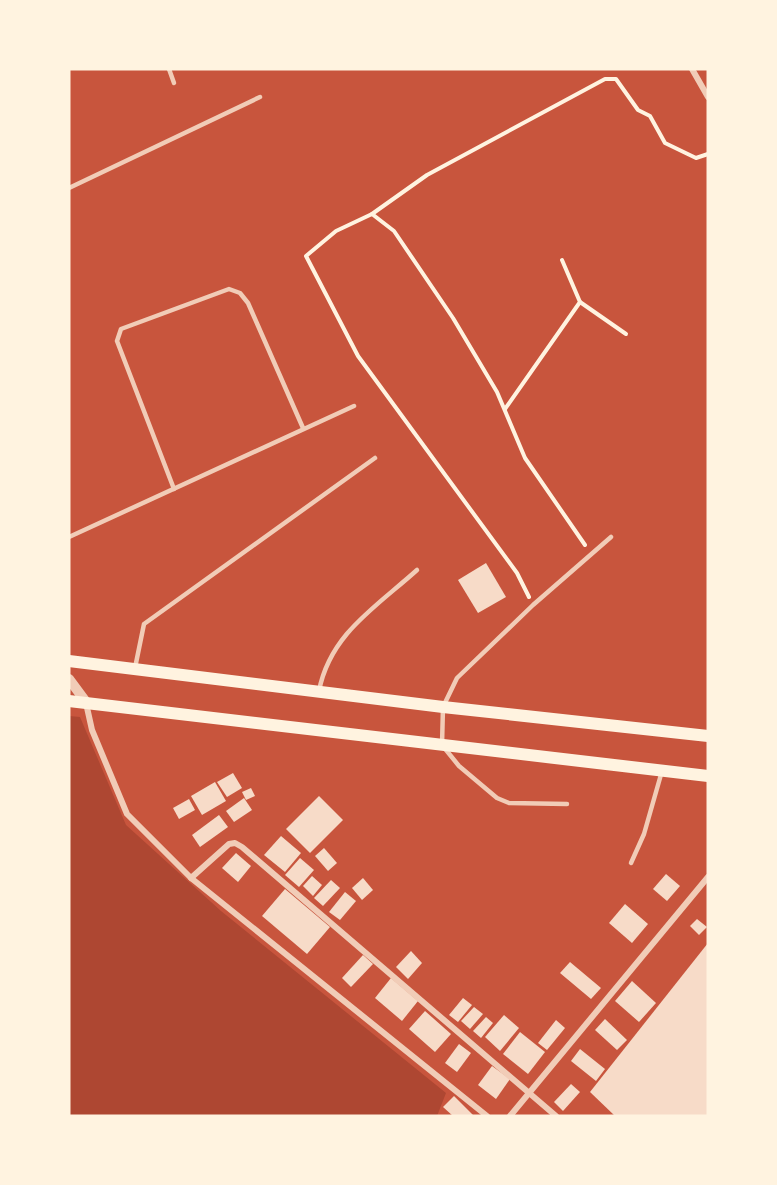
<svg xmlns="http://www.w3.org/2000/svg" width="777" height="1185" font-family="'Space Grotesk',sans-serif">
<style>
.green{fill:#ae4732}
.building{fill:#f7dbc8}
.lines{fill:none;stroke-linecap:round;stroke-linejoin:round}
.path{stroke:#fff3e0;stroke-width:4}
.service{stroke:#f1ccb7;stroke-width:4.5}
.minor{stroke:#f1ccb7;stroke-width:6}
.tertiary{stroke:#f1ccb7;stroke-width:10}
.secondary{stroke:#fff3e0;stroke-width:12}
</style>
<rect width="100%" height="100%" fill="#c8553d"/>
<polygon class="green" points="69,716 80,717 126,825 221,911 446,1093 437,1116 69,1116"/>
<g class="building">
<polygon points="486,563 506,597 478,613 458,580"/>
<polygon points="233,773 242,788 227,797 217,782"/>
<polygon points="215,782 226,801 202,815 191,796"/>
<polygon points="251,788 255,796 246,800 242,792"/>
<polygon points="319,796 343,820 310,853 286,829"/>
<polygon points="244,798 252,810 234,822 226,811"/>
<polygon points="189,799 195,810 179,819 173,808"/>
<polygon points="219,815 228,827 200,847 192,835"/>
<polygon points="281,836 301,853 285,872 264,855"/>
<polygon points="324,848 337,863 328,871 315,856"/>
<polygon points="236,853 251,866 238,882 222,868"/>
<polygon points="300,858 314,870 299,887 285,875"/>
<polygon points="666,874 680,886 667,901 653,889"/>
<polygon points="312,876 322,885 313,896 303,886"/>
<polygon points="363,878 373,890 362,900 352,888"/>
<polygon points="331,880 340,888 323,906 314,898"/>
<polygon points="285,889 330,927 307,954 262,916"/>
<polygon points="345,892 356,901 340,920 329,912"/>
<polygon points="625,904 648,924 632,943 609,923"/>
<polygon points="697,919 707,927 699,935 690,926"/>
<polygon points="708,943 708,1116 615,1116 590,1092"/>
<polygon points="411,951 422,963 408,979 396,967"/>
<polygon points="363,955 373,964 351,987 342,978"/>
<polygon points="570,962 601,988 591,999 560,973"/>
<polygon points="391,978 418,1001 402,1021 375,998"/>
<polygon points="632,981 656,1003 639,1022 615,1001"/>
<polygon points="463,998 472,1005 458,1022 449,1015"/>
<polygon points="474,1007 483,1014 470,1029 461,1021"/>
<polygon points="425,1011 451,1034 435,1052 409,1029"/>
<polygon points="504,1015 519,1028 500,1051 485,1037"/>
<polygon points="486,1017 493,1023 481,1038 473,1031"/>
<polygon points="605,1019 627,1040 617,1050 595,1030"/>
<polygon points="556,1020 565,1028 547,1050 538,1043"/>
<polygon points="520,1032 545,1052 528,1074 503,1054"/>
<polygon points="459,1044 471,1053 457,1072 445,1063"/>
<polygon points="580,1049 605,1069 596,1081 571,1061"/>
<polygon points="492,1066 510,1079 496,1099 478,1085"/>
<polygon points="571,1084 580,1092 563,1111 554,1102"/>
<polygon points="454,1096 474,1116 453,1116 443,1107"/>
</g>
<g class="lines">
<g class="path">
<polyline points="372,214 427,175 605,79 616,79 638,110 650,116 665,143 696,158 708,154"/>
<polyline points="580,302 626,334"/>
<polyline points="505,409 580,302 562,260"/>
<polyline points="529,597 517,573 358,356 306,256 336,231 372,214 394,231 453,318 497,392 525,458 585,545"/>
</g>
<g class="service">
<polyline points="169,69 174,83"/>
<polyline points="69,188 260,97"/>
<polyline points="174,489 117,341 121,329 229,289 240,293 248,303 303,428"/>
<polyline points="69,537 354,406"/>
<polyline points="135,668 144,624 375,458"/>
<path d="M319,691C330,634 376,607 417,570"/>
<polyline points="567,804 509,803 497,798 459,766 442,745 443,707 457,678 533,605 611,537"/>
<polyline points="631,863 644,834 662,771"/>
</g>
<g class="minor">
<polyline points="692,69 708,97"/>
<polyline points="86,703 92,730 127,814 191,878 487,1116"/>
<polyline points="191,878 229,844 235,843 242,847 556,1116"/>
<polyline points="510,1116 708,877"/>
</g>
<polyline class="tertiary" points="69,679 86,702"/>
<g class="secondary">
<polyline points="69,661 443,707 708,736"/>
<polyline points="69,701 708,776"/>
</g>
</g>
<rect width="777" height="1185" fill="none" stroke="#fff3e0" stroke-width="141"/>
</svg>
